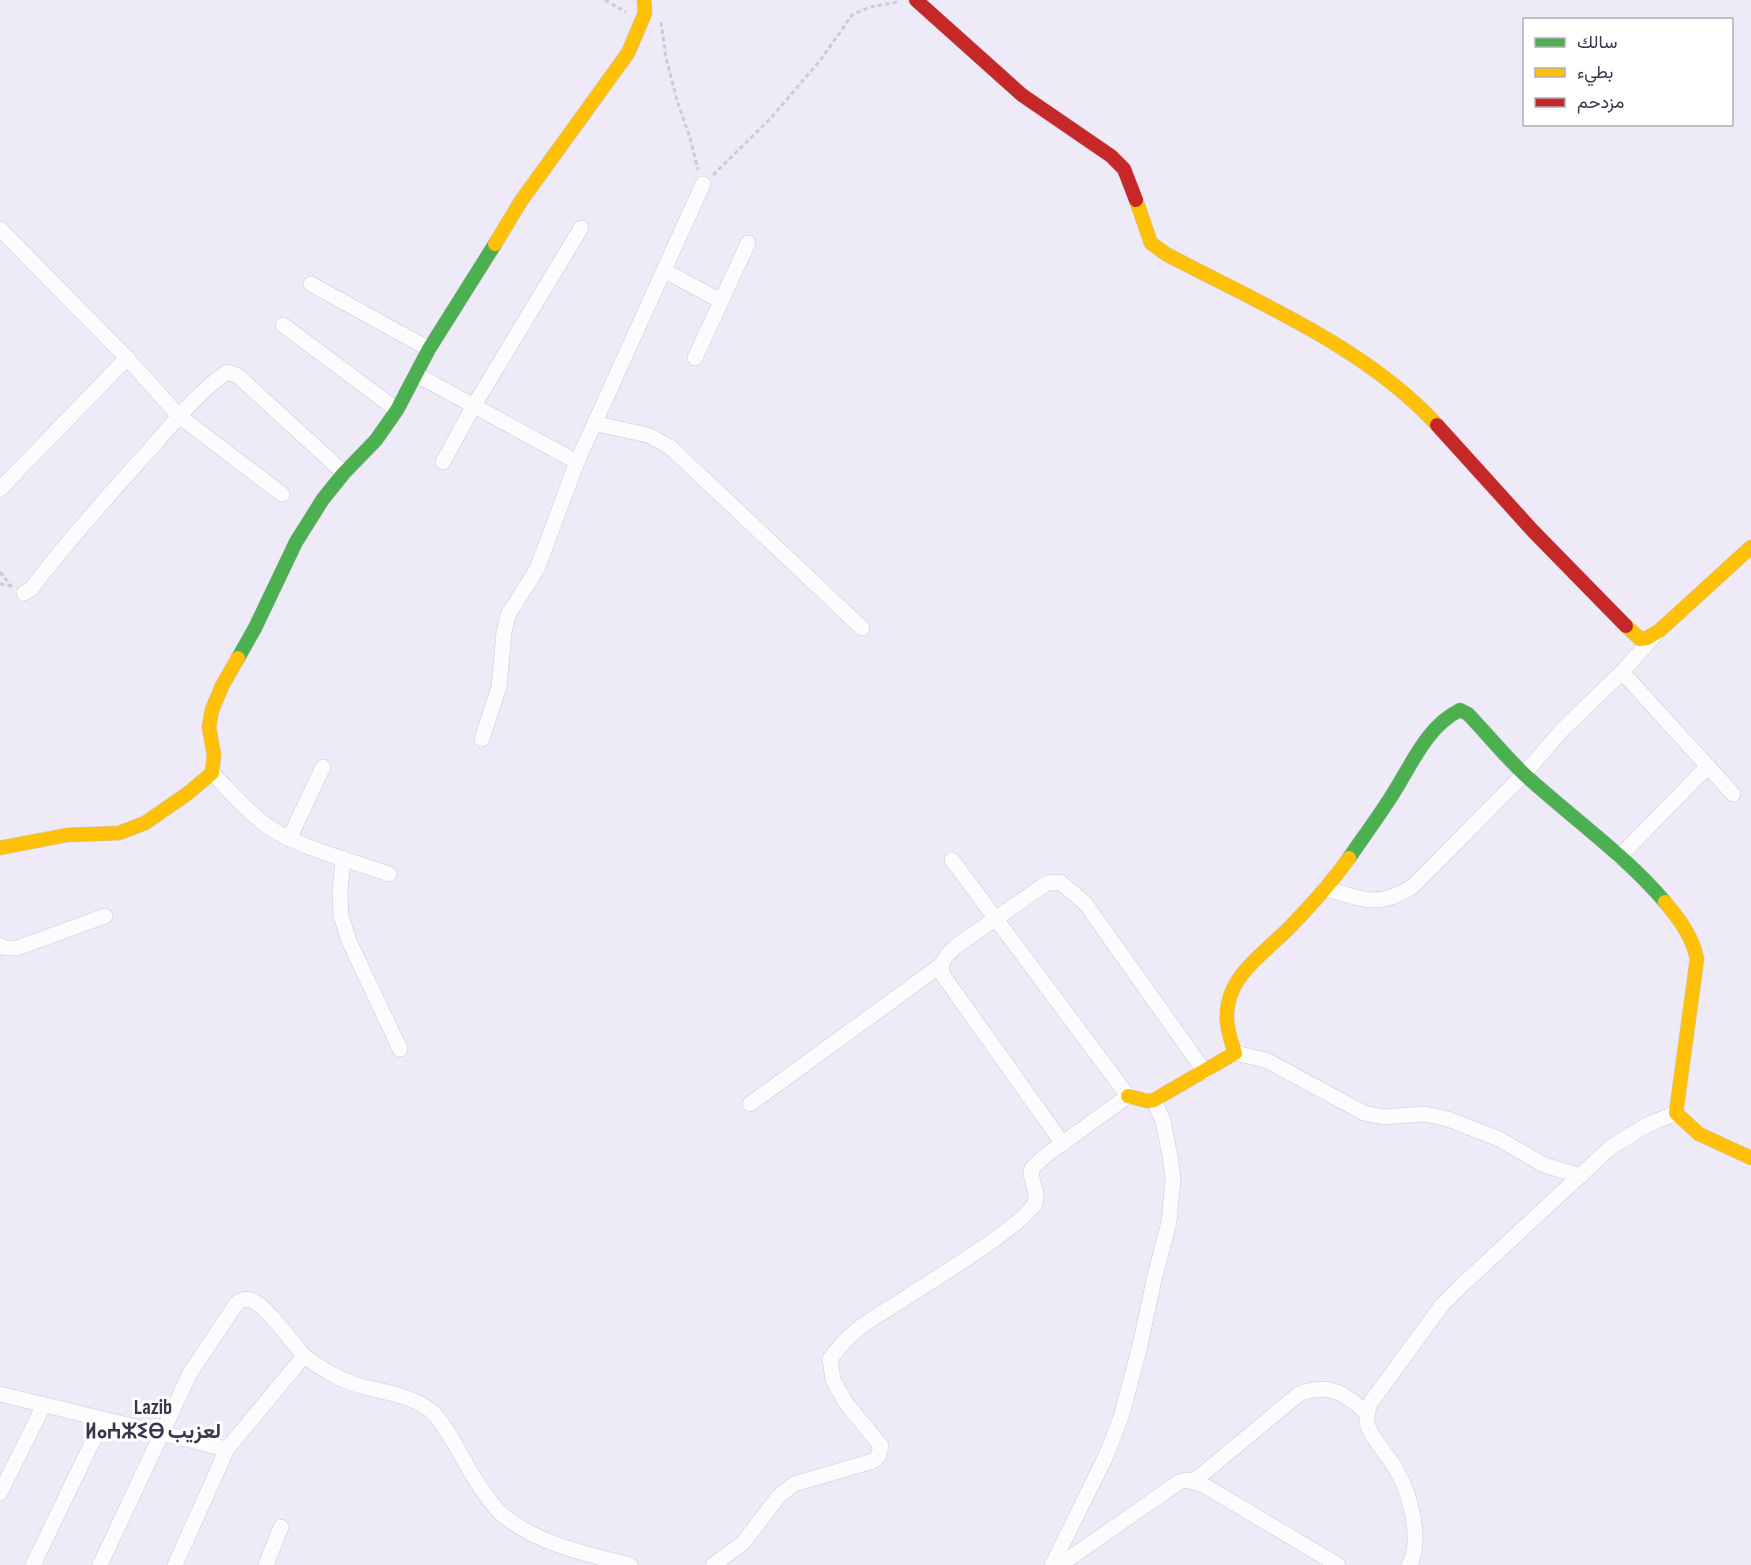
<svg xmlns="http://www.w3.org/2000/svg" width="1751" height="1565" font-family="'Sofia Sans Condensed',Vazirmatn,'Noto Sans Tifinagh',sans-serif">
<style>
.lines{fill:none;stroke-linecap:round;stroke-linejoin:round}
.street-casing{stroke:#cec8d9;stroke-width:16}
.fast-casing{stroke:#cec8d9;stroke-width:15}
.slow-casing{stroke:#cec8d9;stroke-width:15}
.jam-casing{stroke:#cec8d9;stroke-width:15}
.path{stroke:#ceccd3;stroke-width:3;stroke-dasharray:4.5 3;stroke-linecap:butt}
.street{stroke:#fcfcfe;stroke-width:15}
.fast{stroke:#4caf50;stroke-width:14}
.slow{stroke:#ffc107;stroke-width:14}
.jam{stroke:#c62828;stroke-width:14}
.labels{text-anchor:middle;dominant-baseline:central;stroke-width:6;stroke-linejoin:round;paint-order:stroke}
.quarter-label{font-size:21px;font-weight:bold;fill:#3d354e;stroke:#fff}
</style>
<rect width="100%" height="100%" fill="#eeeaf7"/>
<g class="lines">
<defs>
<g id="street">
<polyline points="0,229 127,358 0,489"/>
<polyline points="665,271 721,301"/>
<polyline points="311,284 429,349"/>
<polyline points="283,325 397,410"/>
<polyline points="127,358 179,416 282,494"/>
<polyline points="695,358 748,243"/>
<polyline points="417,375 577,462"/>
<polyline points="596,424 648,435 670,447 862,628"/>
<polyline points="443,462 473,407 581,228"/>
<path d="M24,593L31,589C69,539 111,493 153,446C172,424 204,386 228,372L238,376L344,473"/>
<polyline points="1622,672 1733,794"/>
<polyline points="482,739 499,687 504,632 508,615 537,569 577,462 703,184"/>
<path d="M212,773C230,791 247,812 269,827C299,848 353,861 389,874"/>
<polyline points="289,839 323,767"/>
<polyline points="1619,857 1708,766"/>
<polyline points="343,858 340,891 341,916 349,941 400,1049"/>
<path d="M1325,888C1361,899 1379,909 1413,886L1524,774L1562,730L1622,672L1656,634"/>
<polyline points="0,945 4,948 17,948 105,916"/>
<polyline points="941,965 942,973 947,981 1063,1144"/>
<polyline points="1235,1053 1266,1060 1364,1113 1383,1117 1425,1114 1448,1119 1499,1139 1544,1165 1581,1176"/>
<polyline points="750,1104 941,965 947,955 955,947 1047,883 1060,882 1085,903 1205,1072"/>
<polyline points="0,1394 227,1449"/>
<path d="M1194,1481L1299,1394C1329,1383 1343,1392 1366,1412"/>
<polyline points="0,1493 44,1405"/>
<polyline points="33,1565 103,1420"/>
<path d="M100,1565L190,1373L237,1303C243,1299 249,1298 255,1302C267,1308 294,1344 304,1356"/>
<path d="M175,1565L227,1449L304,1356C322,1369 339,1380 361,1386C384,1392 410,1395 430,1410C444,1421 460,1454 470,1471C479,1485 490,1504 503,1515C537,1544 587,1554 630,1565"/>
<polyline points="266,1565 281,1527"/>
<path d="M713,1565L743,1543L779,1496L794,1484L873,1461L878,1457L881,1446L846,1403L833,1380L830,1359C853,1327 873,1319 904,1299C942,1274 988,1247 1022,1218L1035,1204L1036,1194L1031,1174L1032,1168L1045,1156L1128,1096L952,860"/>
<polyline points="1052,1565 1106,1456 1121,1417 1139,1350 1154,1280 1169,1222 1173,1179 1170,1156 1163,1121 1154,1100"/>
<polyline points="1060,1565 1179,1482 1187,1480 1205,1486 1338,1565"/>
<path d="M1409,1565C1423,1541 1410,1494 1397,1471C1390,1457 1376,1444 1369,1429C1365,1419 1367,1411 1371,1402L1442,1305L1461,1286L1611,1147L1647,1125L1676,1113"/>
</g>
<g id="fast">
<polyline points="238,658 255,628 296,542 323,499 344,473 376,440 397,410 429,349 495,244"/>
<path d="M1349,858C1362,839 1376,820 1389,800C1410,769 1425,727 1460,710L1468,714C1487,734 1505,756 1525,775C1571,817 1624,854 1665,902"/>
</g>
<g id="slow">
<path d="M1136,200L1151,243L1166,254C1257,302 1367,348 1437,425"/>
<polyline points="495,244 521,201 628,53 645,13 644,0"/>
<polyline points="1626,626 1640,639 1647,638 1659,631 1751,547"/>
<polyline points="0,848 67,835 119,833 145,823 187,794 212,773 214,755 209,727 212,710 222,686 238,658"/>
<path d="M1665,902C1680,920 1692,936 1697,959L1676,1113L1699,1134L1751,1158"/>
<path d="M1128,1096L1147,1101L1154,1100L1235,1053C1228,1033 1223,1015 1231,994C1239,969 1273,945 1292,925C1312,904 1332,882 1349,858"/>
</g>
<g id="jam">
<polyline points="916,0 1022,95 1111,156 1124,169 1136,200"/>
<polyline points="1437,425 1533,531 1626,626"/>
</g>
</defs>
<use href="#street" class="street-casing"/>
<use href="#fast" class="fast-casing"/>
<use href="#slow" class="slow-casing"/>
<use href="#jam" class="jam-casing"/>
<g class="path">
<polyline points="605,0 626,12"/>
<polyline points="661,22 666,58 677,100 690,138 698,170"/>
<polyline points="713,175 771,118 822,58 852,15 870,7 898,2"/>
<polyline points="0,572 12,587"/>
<polyline points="0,584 10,586"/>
</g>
<use href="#street" class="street"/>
<use href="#fast" class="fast"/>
<use href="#slow" class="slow"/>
<use href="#jam" class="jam"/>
</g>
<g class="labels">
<g class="quarter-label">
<text x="153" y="1407">Lazib<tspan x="153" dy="24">ⵍⴰⵄⵣⵉⴱ لعزيب</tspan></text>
</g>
</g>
<rect x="1523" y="18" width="210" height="108" fill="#ffffff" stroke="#b1aeb8" stroke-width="1.5"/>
<rect x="1535" y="38" width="30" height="9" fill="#4caf50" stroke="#b1aeb8" stroke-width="1.5"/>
<text x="1577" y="48" font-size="18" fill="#3d354e">سالك</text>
<rect x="1535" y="68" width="30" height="9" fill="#ffc107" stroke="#b1aeb8" stroke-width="1.5"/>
<text x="1577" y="78" font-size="18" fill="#3d354e">بطيء</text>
<rect x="1535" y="98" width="30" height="9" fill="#c62828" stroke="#b1aeb8" stroke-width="1.5"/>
<text x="1577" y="108" font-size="18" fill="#3d354e">مزدحم</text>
</svg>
